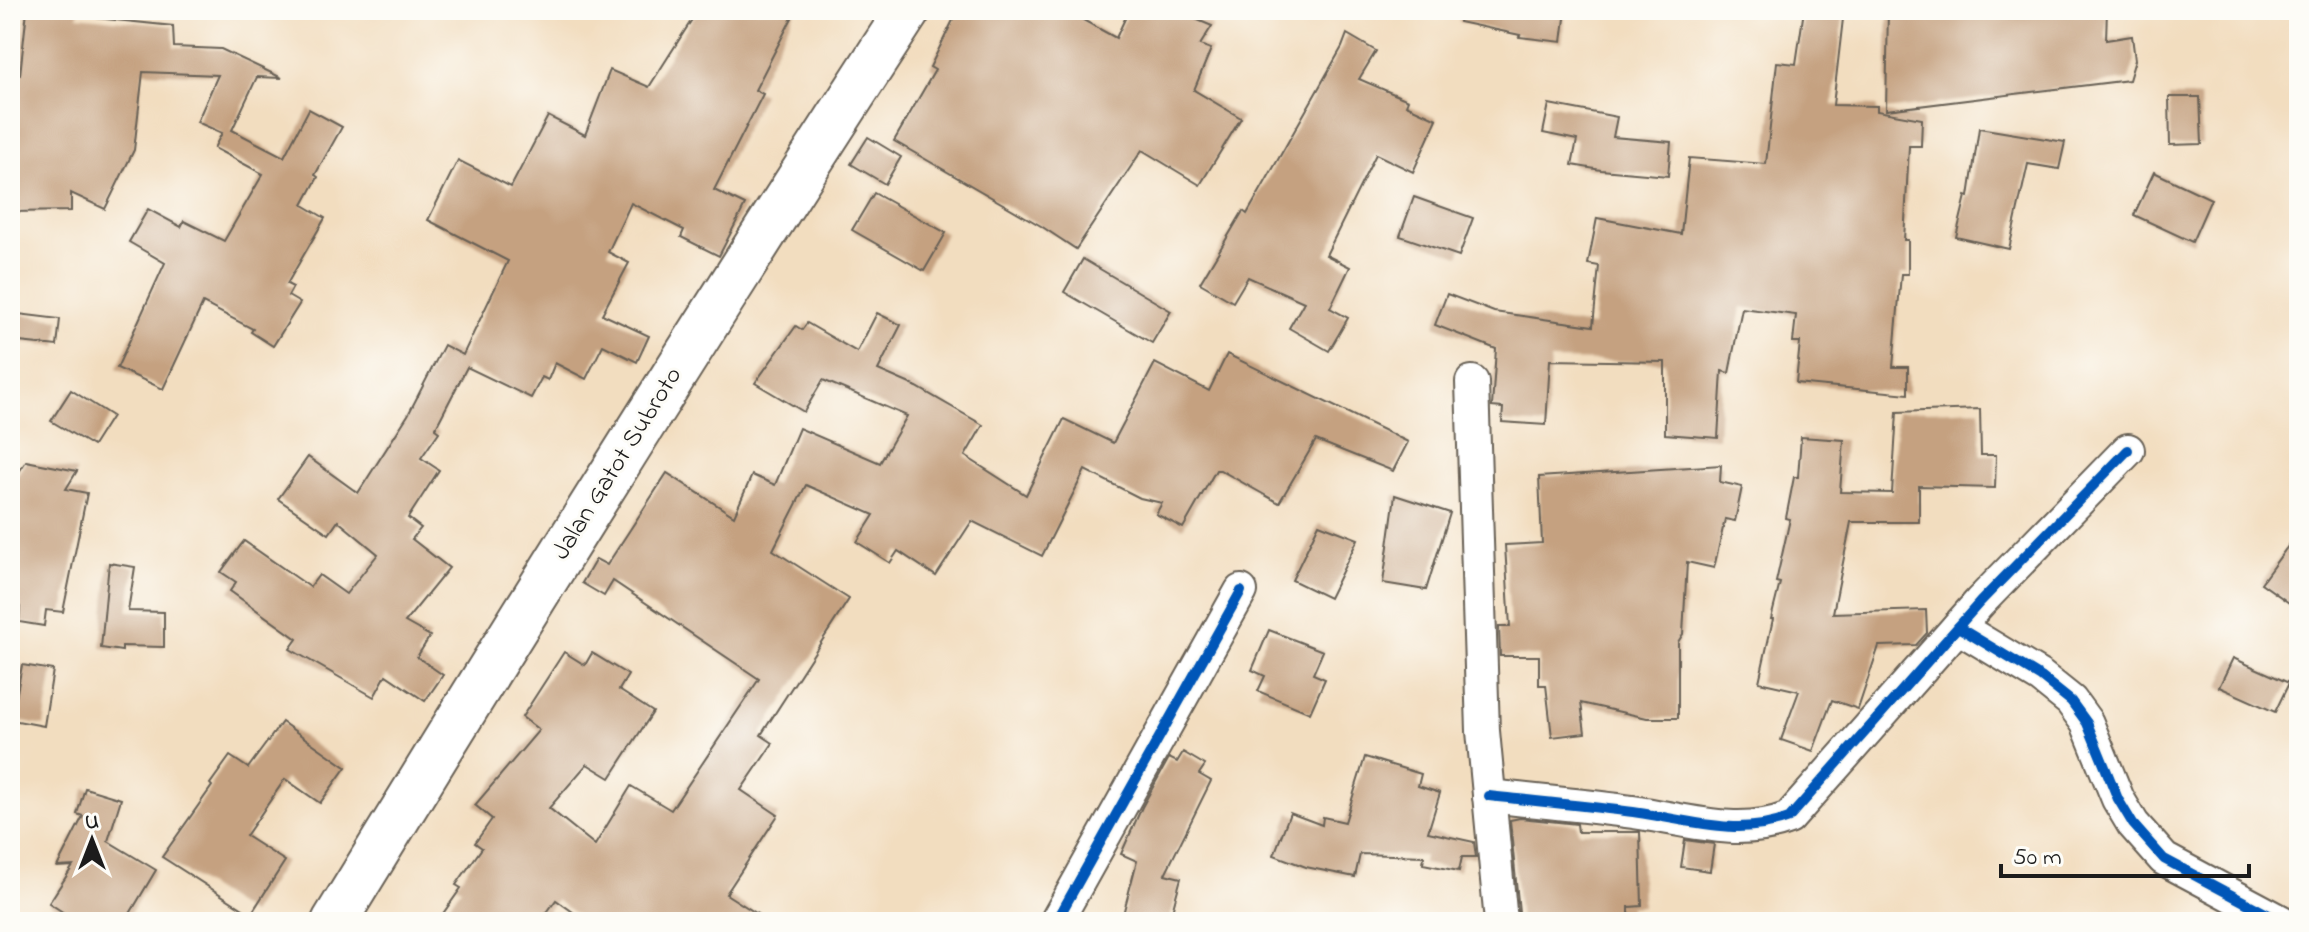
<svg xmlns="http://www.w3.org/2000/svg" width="2309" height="932" font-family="'Indie Flower',sans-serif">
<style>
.building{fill:#c5a180}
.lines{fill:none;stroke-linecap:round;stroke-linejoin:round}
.street-casing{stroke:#676055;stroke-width:36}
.highway-casing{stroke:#676055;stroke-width:48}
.street{stroke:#fff;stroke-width:32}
.highway{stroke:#fff;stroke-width:44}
.cycleway-casing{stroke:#fdfcf7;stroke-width:15}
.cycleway{stroke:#0057b8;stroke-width:10}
.labels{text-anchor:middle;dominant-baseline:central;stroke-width:6;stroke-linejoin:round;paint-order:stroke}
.street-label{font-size:26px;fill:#1c1c1c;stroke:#fdfcf7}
</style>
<rect width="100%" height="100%" fill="#fdfcf7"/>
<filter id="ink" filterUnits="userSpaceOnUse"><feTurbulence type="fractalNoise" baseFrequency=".0125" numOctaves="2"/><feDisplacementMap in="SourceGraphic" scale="16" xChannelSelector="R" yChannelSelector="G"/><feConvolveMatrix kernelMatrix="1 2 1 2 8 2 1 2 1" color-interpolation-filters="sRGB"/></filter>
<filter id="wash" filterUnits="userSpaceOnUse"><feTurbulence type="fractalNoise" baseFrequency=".006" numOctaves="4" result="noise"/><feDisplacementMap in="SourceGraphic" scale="32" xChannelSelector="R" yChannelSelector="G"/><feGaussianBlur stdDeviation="1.8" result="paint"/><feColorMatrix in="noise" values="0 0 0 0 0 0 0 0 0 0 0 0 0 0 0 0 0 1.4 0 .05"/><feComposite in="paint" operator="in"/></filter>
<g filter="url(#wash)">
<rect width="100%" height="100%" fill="#f2ddbf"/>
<g id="blocks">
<g class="building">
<polygon points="27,10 79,10 78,16 173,26 174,47 221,49 282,78 257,77 232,130 284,157 309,109 342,127 315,175 318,177 303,205 325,218 287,284 293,287 288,296 300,303 273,346 251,332 253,329 203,303 163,389 117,368 165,263 129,242 148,209 181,227 184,221 224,241 263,174 214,148 222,133 197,122 218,75 143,72 134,150 105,209 71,193 71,211 10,212 10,74 20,75"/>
<polygon points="698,10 796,10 755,90 763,94 714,190 745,205 719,256 681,237 684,230 631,203 608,252 629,263 602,314 649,336 637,362 603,345 586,379 555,363 548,380 542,377 531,398 467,367 435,429 439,432 421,458 439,470 408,518 421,528 412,539 449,568 405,622 430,636 417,657 443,675 425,701 386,675 374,697 290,649 297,639 230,591 236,582 221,572 244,541 310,587 319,575 346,594 378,554 338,521 329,534 278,499 308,457 358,493 408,415 444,345 463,355 508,261 428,220 458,160 511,187 548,116 585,135 610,70 649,87"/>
<polygon points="958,10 1065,10 1116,38 1129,10 1174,10 1212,26 1200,45 1211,49 1194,90 1241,118 1200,185 1142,150 1076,249 1041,226 894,141 935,70 930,67"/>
<polygon points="1460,10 1566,10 1562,42 1519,37 1520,35 1459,22"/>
<polygon points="1804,10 1844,10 1833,105 1877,106 1877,111 1922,119 1921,146 1909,146 1904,240 1908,240 1908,274 1901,274 1893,367 1908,367 1908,394 1796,383 1800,342 1793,342 1796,315 1742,308 1729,373 1722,371 1718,438 1665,434 1665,362 1550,360 1546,425 1502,422 1503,408 1492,407 1496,349 1435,325 1447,294 1494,312 1593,326 1599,266 1588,264 1597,218 1681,234 1689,158 1766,164 1777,62 1796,64"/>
<polygon points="1888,10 2107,10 2106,40 2132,36 2135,60 2129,80 1886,110"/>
<polygon points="1347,34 1376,51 1359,79 1408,100 1406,105 1437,119 1413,172 1376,154 1326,255 1350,267 1330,308 1348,318 1329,351 1289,328 1304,302 1248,277 1233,302 1200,283 1243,211 1247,214 1263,186 1342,47"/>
<polygon points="2169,97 2200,97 2202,144 2170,145"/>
<polygon points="1549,104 1617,117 1613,137 1671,142 1668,176 1601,170 1572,165 1577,140 1543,133"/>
<polygon points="1979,128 2065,142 2059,169 2028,164 2009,249 1956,237 1966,196 1969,197"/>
<polygon points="868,137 901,157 885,184 851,164"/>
<polygon points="2154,172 2211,199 2192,242 2134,215"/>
<polygon points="874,193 946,233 924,271 852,230"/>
<polygon points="1414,197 1473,218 1459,256 1400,236"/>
<polygon points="1083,259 1171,311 1152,343 1064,292"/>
<polygon points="10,313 60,319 57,346 10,341"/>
<polygon points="877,313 901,325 878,370 917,387 983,425 965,456 1026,495 1064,419 1113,443 1155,363 1209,391 1227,354 1408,442 1393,471 1316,440 1279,503 1220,470 1216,470 1183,528 1156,514 1162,503 1140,498 1085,470 1042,556 972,521 936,576 898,551 890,563 857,542 874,515 806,485 773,550 849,599 761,735 773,743 741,790 778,815 726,894 770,922 587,922 556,900 540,922 437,922 461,888 456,885 482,848 475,843 492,819 475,805 539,730 522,717 564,652 585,665 592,653 628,675 619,690 653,712 610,778 587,764 549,808 595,845 631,786 671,810 759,679 613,581 604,596 582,583 596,559 607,565 667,473 734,516 752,475 775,485 799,428 880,463 907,416 823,380 804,412 755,383 796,326 802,330 807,323 857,352"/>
<polygon points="71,390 112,416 93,446 51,421"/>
<polygon points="1980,409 1981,455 1996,455 1995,488 1919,486 1919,522 1851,522 1833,613 1926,610 1927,633 1916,645 1879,646 1858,709 1832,700 1813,751 1781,740 1799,691 1759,682 1773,619 1771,619 1780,583 1776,582 1790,519 1786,518 1794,477 1798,477 1801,437 1844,440 1840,492 1892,493 1897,412"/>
<polygon points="26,461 77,471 66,489 87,493 63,612 46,610 44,626 19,622 20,607 10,606 10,486"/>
<polygon points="1721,465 1720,482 1742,487 1735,521 1725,519 1714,568 1687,562 1683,634 1678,642 1678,718 1647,718 1581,703 1585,733 1552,737 1546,685 1539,685 1539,656 1500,656 1499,627 1510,627 1505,545 1542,543 1539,477"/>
<polygon points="1395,495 1450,513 1426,590 1383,583"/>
<polygon points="1319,524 1358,539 1329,598 1292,580"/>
<polygon points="2299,531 2299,610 2261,583"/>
<polygon points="109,563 135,567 128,611 164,612 164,647 122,646 122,651 101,648"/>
<polygon points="1269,630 1323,651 1313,674 1325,679 1310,713 1258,691 1265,676 1252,670"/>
<polygon points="2233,658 2289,683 2275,712 2219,687"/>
<polygon points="22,665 53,670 44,726 12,720"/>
<polygon points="282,722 346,767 320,803 285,779 246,836 285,861 251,914 162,857 212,786 210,784 230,756 248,768"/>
<polygon points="1183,752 1205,765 1199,774 1211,781 1165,874 1181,878 1169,922 1121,922 1137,861 1121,854 1142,807 1169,758 1177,762"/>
<polygon points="1365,757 1421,774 1418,786 1440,793 1428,832 1474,842 1476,857 1462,857 1459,871 1423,864 1424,856 1360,854 1355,877 1306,867 1274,855 1290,813 1322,825 1323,817 1345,822"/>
<polygon points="85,788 121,799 108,841 156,870 125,922 78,922 49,903 73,866 57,867 83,816 77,814"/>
<polygon points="1520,818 1577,824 1578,832 1640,832 1642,906 1629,907 1629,917 1600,918 1601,922 1520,922 1510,820"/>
<polygon points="1685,840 1714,844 1710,871 1681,867"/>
</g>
</g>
</g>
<g filter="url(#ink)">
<use href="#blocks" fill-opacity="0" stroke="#676055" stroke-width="2"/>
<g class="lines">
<defs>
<g id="street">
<polyline points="1472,382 1483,731 1501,922"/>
<polyline points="1958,627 2041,677 2071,701 2087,723 2118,799 2133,824 2164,859 2282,922"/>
<path d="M1489,796C1534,801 1580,805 1625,811C1679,817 1736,839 1789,818L1980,602L2128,450"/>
<polyline points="1056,922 1241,591"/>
</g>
<path id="highway" d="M334,922C522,615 712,311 908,10"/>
</defs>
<use href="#street" class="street-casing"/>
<use href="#highway" class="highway-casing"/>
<use href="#street" class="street"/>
<use href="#highway" class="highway"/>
<defs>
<g id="cycleway">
<polyline points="1958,627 2041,677 2071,701 2087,723 2118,799 2133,824 2164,859 2282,922"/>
<path d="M1489,796C1534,801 1580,805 1625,811C1679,817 1736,839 1789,818L1980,602L2128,450"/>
<polyline points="1056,922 1241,591"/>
</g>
</defs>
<use href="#cycleway" class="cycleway-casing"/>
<use href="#cycleway" class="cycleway"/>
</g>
</g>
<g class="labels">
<g class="street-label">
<text transform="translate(618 464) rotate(-58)">Jalan Gatot Subroto</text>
</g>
</g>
<rect width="2309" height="932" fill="none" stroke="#fdfcf7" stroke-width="40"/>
<g transform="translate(92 840)" stroke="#fdfcf7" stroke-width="6" paint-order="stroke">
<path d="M0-6L14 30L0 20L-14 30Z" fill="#1c1c1c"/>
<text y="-12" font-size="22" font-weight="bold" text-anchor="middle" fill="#1c1c1c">U</text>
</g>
<path d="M2001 864v12h248v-12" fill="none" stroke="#1c1c1c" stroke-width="4"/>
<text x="2013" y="864" font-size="24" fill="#1c1c1c" stroke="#fdfcf7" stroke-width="6" paint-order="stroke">50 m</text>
</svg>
